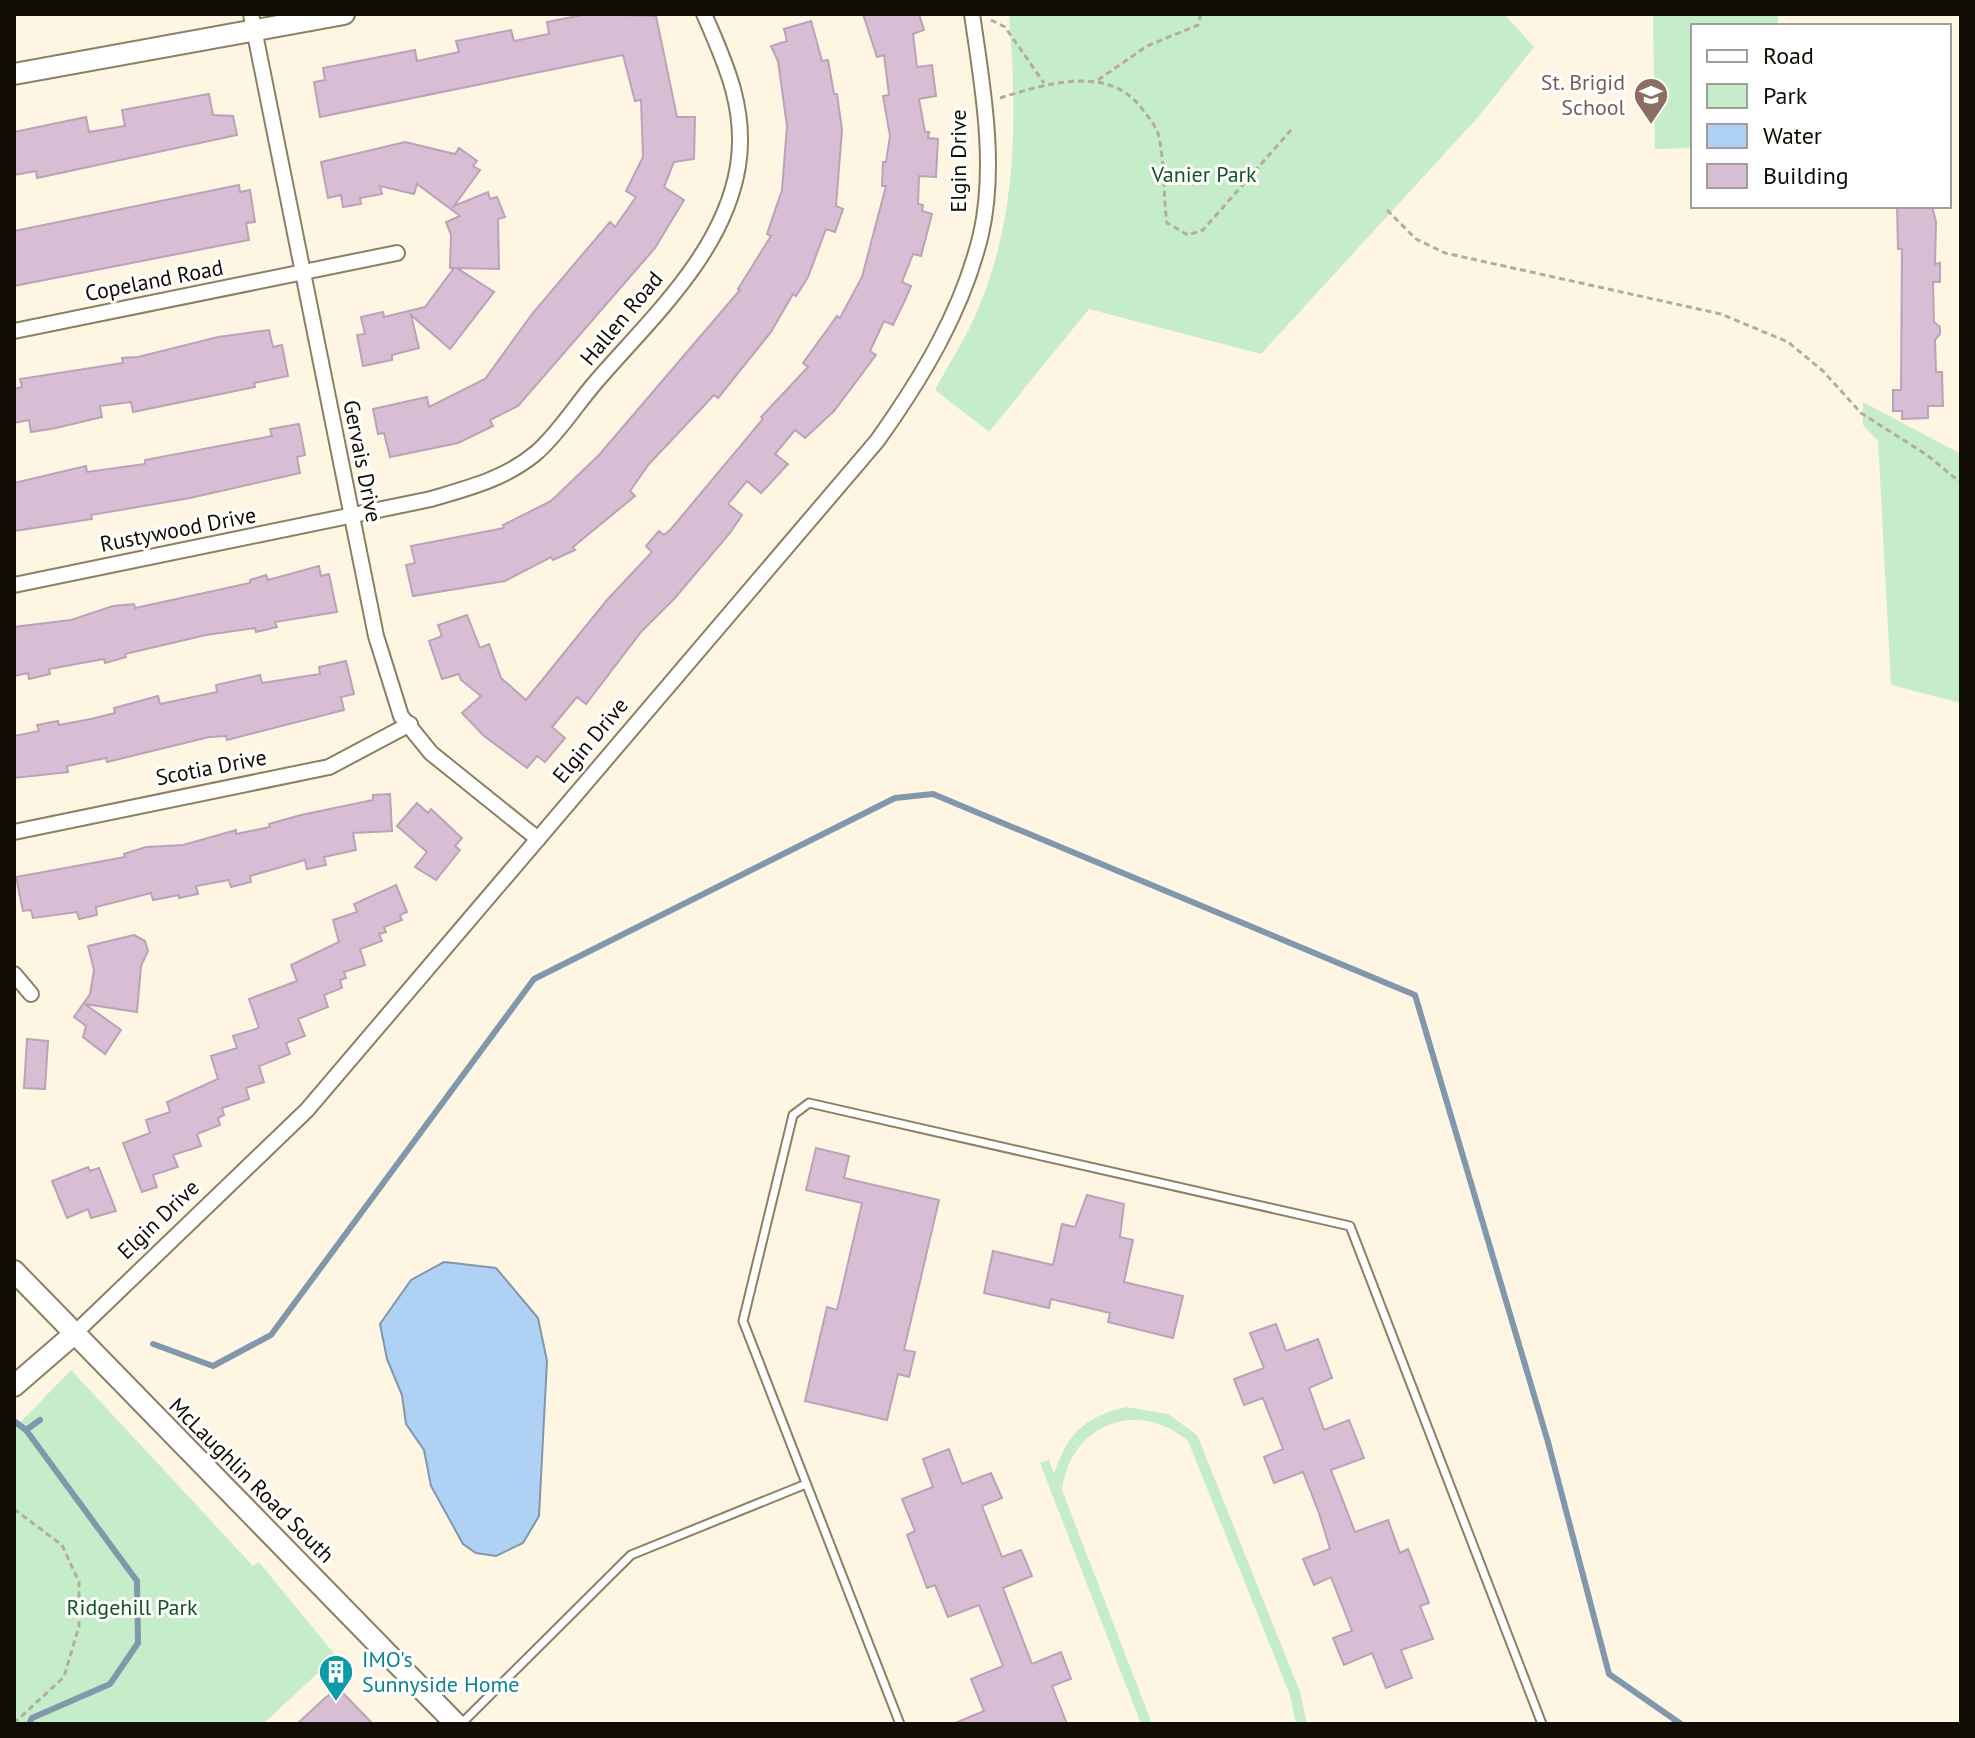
<svg xmlns="http://www.w3.org/2000/svg" width="1975" height="1738" font-family="'PT Sans',sans-serif">
<style>
.green{fill:#c6edc9}
.water{fill:#afd2f4;stroke:#8097ac;stroke-width:2}
.lines{fill:none;stroke-linecap:round;stroke-linejoin:round}
.stream{stroke:#8097ac;stroke-width:6}
.building{fill:#d8bed4;stroke:#bca2b7;stroke-width:2}
.lane-casing{stroke:#8d7f64;stroke-width:11}
.street-casing{stroke:#8d7f64;stroke-width:18}
.secondary-casing{stroke:#8d7f64;stroke-width:24}
.path{stroke:#b4ac9d;stroke-width:3;stroke-dasharray:6 4;stroke-linecap:butt}
.lane{stroke:#fff;stroke-width:7}
.street{stroke:#fff;stroke-width:14}
.secondary{stroke:#fff;stroke-width:20}
.labels{text-anchor:middle;dominant-baseline:central;stroke-width:6;stroke-linejoin:round;paint-order:stroke}
.education-label{font-size:22px;fill:#785e54;stroke:#fff;text-anchor:end}
.street-label{font-size:22px;fill:#120d04;stroke:#fff}
.park-label{font-size:22px;fill:#135521;stroke:#fff}
.culture-label{font-size:22px;fill:#0d838f;stroke:#fff;text-anchor:start}
</style>
<rect width="100%" height="100%" fill="#fef5e3"/>
<g class="green">
<path d="M1009,14H1504L1534,47L1479,116L1261,354L1089,309L989,432L935,390C949,363 967,337 978,309C1018,216 1017,113 1009,14Z"/>
<polygon points="1653,14 1778,14 1778,26 1693,26 1693,148 1655,149"/>
<polygon points="1863,402 1961,454 1961,703 1891,685 1878,441 1863,425"/>
<polygon points="71,1370 253,1566 259,1562 336,1656 263,1724 14,1724 14,1429"/>
<path d="M1126,1407L1168,1414L1197,1435L1300,1692L1307,1724H1296L1290,1695L1188,1441C1138,1398 1070,1424 1062,1490L1152,1724H1141L1040,1463L1049,1460L1054,1474C1068,1433 1084,1417 1126,1407Z"/>
</g>
<polygon class="water" points="444,1262 496,1268 538,1318 547,1361 539,1516 523,1543 496,1556 476,1553 463,1544 431,1486 424,1450 406,1424 402,1395 387,1359 380,1324 411,1280"/>
<g class="lines">
<g class="stream">
<polyline points="153,1344 213,1366 271,1335 534,979 895,798 933,794 1415,995 1548,1442 1609,1674 1681,1724"/>
<polyline points="14,1421 26,1430 137,1581 138,1643 110,1684 32,1718 29,1724"/>
<polyline points="26,1430 40,1420"/>
</g>
</g>
<g class="building">
<polygon points="587,14 656,16 677,117 695,117 694,159 674,162 664,187 684,200 655,248 518,406 490,420 493,426 458,443 390,457 384,433 378,434 373,409 427,397 429,407 485,379 532,314 610,222 615,227 636,197 626,191 643,157 641,100 635,101 623,55 320,117 314,82 325,80 323,68 415,50 417,61 459,52 456,41 511,30 514,41 549,34 547,22"/>
<polygon points="863,14 919,14 924,30 913,34 917,67 932,65 936,96 919,99 925,132 929,132 928,138 938,139 936,177 919,176 918,204 923,205 922,211 932,214 921,256 913,254 902,282 911,286 906,298 893,325 884,321 870,351 876,355 834,411 805,438 795,430 775,454 788,464 761,493 747,481 728,504 742,515 730,533 674,599 641,632 586,704 577,697 552,727 565,738 545,762 537,756 527,768 484,736 462,713 481,696 461,680 459,674 442,679 429,641 442,636 438,625 467,615 480,648 489,644 501,678 526,700 607,600 652,552 646,546 659,531 664,535 671,529 763,419 761,417 808,367 803,363 837,316 840,318 862,277 886,186 882,186 883,162 886,162 890,136 883,96 889,95 884,55 877,57"/>
<polygon points="811,21 822,61 828,60 834,94 837,94 842,130 836,206 843,209 835,232 826,229 808,277 796,296 793,294 771,332 718,398 714,395 649,464 630,491 635,496 573,547 575,550 553,560 551,557 505,581 413,596 406,565 415,563 411,546 504,528 503,525 551,501 599,455 740,290 738,289 771,236 767,234 782,190 787,126 778,61 771,46 787,41 784,29"/>
<polygon points="209,94 213,115 233,116 237,135 37,178 36,171 14,175 14,132 86,117 89,132 125,126 122,110"/>
<polygon points="405,142 455,154 459,148 477,161 473,166 480,170 454,206 488,192 490,199 497,197 505,217 498,219 499,269 457,268 494,292 450,349 411,315 419,348 392,355 392,360 363,366 357,335 365,334 361,317 383,312 384,317 425,307 454,268 450,268 451,235 446,222 460,216 417,184 414,194 380,186 382,194 360,198 361,204 343,207 341,195 328,198 321,162"/>
<polygon points="239,185 240,192 250,190 255,222 246,223 249,240 14,286 14,231"/>
<polygon points="1897,206 1932,206 1936,222 1935,264 1940,263 1940,282 1933,282 1934,322 1940,327 1940,334 1935,340 1936,372 1942,372 1943,406 1928,406 1928,418 1902,419 1902,411 1893,411 1893,390 1901,390 1902,249 1898,249"/>
<polygon points="269,330 273,347 282,345 288,376 254,383 255,387 133,412 131,402 100,406 102,417 56,428 31,432 29,420 14,423 14,389 22,387 20,379 123,363 122,358 138,357 218,337"/>
<polygon points="299,424 305,455 297,457 300,473 190,498 91,515 92,519 14,531 14,483 86,466 87,472 145,464 145,460 272,436 270,429"/>
<polygon points="319,566 321,576 329,574 337,612 275,622 277,627 256,632 255,628 206,635 125,654 126,657 105,663 104,659 49,669 50,674 29,679 28,673 14,676 14,627 71,620 113,606 134,604 135,608 250,583 250,580 266,575 268,580"/>
<polygon points="346,661 354,694 341,697 344,710 227,740 226,736 209,737 107,762 106,758 67,766 68,772 14,778 14,736 39,731 37,725 58,721 59,725 91,719 115,713 114,708 158,696 160,704 217,692 216,685 260,675 262,683 320,674 319,667"/>
<polygon points="390,794 392,831 353,833 356,850 324,857 326,865 307,869 305,860 250,876 251,882 231,887 229,880 196,886 198,894 179,898 179,895 153,900 151,893 96,907 97,915 79,919 77,912 33,918 31,910 23,911 16,877 125,857 124,854 146,847 183,845 236,830 236,834 270,827 269,824 301,815 373,800 373,795"/>
<polygon points="417,803 428,813 431,809 462,838 455,846 460,850 436,880 415,867 427,852 397,826"/>
<polygon points="396,885 407,912 400,915 402,920 384,927 386,932 379,934 382,941 360,949 365,965 344,972 346,978 340,980 342,988 324,995 328,1007 298,1019 305,1036 286,1043 290,1054 259,1066 264,1082 246,1088 249,1099 222,1108 224,1115 218,1118 220,1125 197,1134 201,1146 173,1155 178,1167 153,1175 157,1187 142,1192 123,1143 150,1133 146,1120 170,1112 167,1102 218,1079 211,1056 237,1048 233,1036 259,1028 249,999 297,981 291,965 339,942 333,920 357,912 354,904"/>
<polygon points="134,935 145,941 148,951 141,966 137,1012 85,1004 121,1030 105,1054 83,1037 86,1026 74,1017 90,994 94,970 88,946"/>
<polygon points="27,1039 48,1041 45,1089 24,1088"/>
<polygon points="816,1148 849,1156 844,1178 939,1200 904,1350 915,1352 909,1377 898,1374 887,1420 805,1401 827,1307 837,1310 862,1203 806,1190"/>
<polygon points="88,1167 90,1171 99,1168 116,1211 91,1218 88,1209 67,1218 52,1181"/>
<polygon points="1087,1195 1124,1204 1120,1237 1133,1240 1124,1282 1183,1296 1173,1338 1108,1322 1110,1313 1051,1299 1049,1308 984,1293 993,1251 1053,1265 1062,1224 1075,1227"/>
<polygon points="1276,1324 1286,1351 1318,1339 1332,1378 1309,1388 1324,1430 1349,1420 1364,1458 1331,1470 1355,1532 1388,1520 1400,1553 1408,1549 1429,1603 1420,1606 1433,1639 1401,1650 1412,1678 1386,1688 1372,1653 1344,1665 1333,1638 1352,1631 1331,1577 1314,1585 1303,1559 1330,1549 1319,1513 1303,1472 1274,1483 1264,1457 1283,1449 1263,1398 1244,1405 1234,1379 1264,1368 1250,1333"/>
<polygon points="949,1449 962,1484 991,1473 1002,1498 982,1506 1002,1557 1021,1550 1032,1576 1003,1588 1032,1664 1061,1652 1071,1679 1052,1686 1067,1724 953,1724 984,1711 971,1679 1003,1666 979,1605 948,1617 935,1585 927,1588 907,1535 915,1531 902,1499 933,1487 923,1459"/>
<polygon points="338,1688 373,1724 297,1724 325,1698"/>
</g>
<g class="lines">
<defs>
<g id="lane">
<polyline points="461,1724 631,1555 806,1484"/>
<polyline points="900,1724 743,1321 793,1115 809,1103 1350,1226 1542,1724"/>
</g>
<g id="street">
<polyline points="251,14 376,636 401,716 431,753 538,839"/>
<polyline points="14,331 397,253"/>
<path d="M14,585L431,499C468,488 505,479 536,453C558,434 576,405 595,383C650,319 724,253 738,166C747,110 726,64 704,14"/>
<polyline points="14,832 329,767 410,724"/>
<polyline points="14,974 31,994"/>
<path d="M74,1334L307,1110L877,441C922,378 963,310 981,234C997,164 982,83 972,14"/>
</g>
<g id="secondary">
<polyline points="14,74 344,14"/>
<polyline points="14,1271 456,1724"/>
<polyline points="14,1386 74,1334"/>
</g>
</defs>
<use href="#lane" class="lane-casing"/>
<use href="#street" class="street-casing"/>
<use href="#secondary" class="secondary-casing"/>
<g class="path">
<polyline points="991,20 1005,27 1044,83"/>
<polyline points="1098,80 1147,46 1198,25 1201,14"/>
<path d="M1000,98C1046,84 1109,63 1143,110C1149,118 1157,127 1159,137C1165,166 1163,194 1167,223L1188,235L1203,230L1291,130"/>
<polyline points="1387,210 1416,239 1445,253 1721,314 1788,342 1823,371 1861,413 1927,455 1961,483"/>
<polyline points="14,1509 62,1545 79,1582 79,1626 64,1677 14,1723"/>
</g>
<use href="#lane" class="lane"/>
<use href="#street" class="street"/>
<use href="#secondary" class="secondary"/>
</g>
<defs>
<symbol id="school-pin" viewBox="-11 -11 22 30"><path d="M0 17L-7.5 6A9.5 9.5 0 1 1 7.5 6Z" fill="#8d6e63" stroke="#fff"/><path d="M0-5L7-2L0 1L-7-2ZM-4 1L0 2.5L4 1V4Q0 6-4 4Z" fill="#fff"/></symbol>
<symbol id="building-pin" viewBox="-11 -11 22 30"><path d="M0 17L-7.5 6A9.5 9.5 0 1 1 7.5 6Z" fill="#0f9aa8" stroke="#fff"/><path d="M-4-6H4V6H1V3H-1V6H-4ZM-2.5-4.3h1.7v1.8h-1.7ZM.8-4.3h1.7v1.8H.8ZM-2.5-1h1.7V.8h-1.7ZM.8-1h1.7V.8H.8Z" fill="#fff"/></symbol>
</defs>
<g fill-rule="evenodd">
<use href="#school-pin" x="1631" y="75" width="40" height="54"/>
<use href="#building-pin" x="316" y="1652" width="40" height="54"/>
</g>
<g class="labels">
<g class="education-label">
<text x="1625" y="82">St. Brigid<tspan x="1625" dy="25">School</tspan></text>
</g>
<g class="street-label">
<text transform="translate(958 161) rotate(-90)">Elgin Drive</text>
<text transform="translate(154 280) rotate(-11)">Copeland Road</text>
<text transform="translate(621 318) rotate(-50)">Hallen Road</text>
<text transform="translate(363 461) rotate(79)">Gervais Drive</text>
<text transform="translate(178 529) rotate(-11)">Rustywood Drive</text>
<text transform="translate(590 740) rotate(-50)">Elgin Drive</text>
<text transform="translate(211 767) rotate(-11)">Scotia Drive</text>
<text transform="translate(158 1219) rotate(-44)">Elgin Drive</text>
<text transform="translate(252 1480) rotate(45)">McLaughlin Road South</text>
</g>
<g class="park-label">
<text x="1204" y="174">Vanier Park</text>
<text x="132" y="1607">Ridgehill Park</text>
</g>
<g class="culture-label">
<text x="362" y="1659">IMO's<tspan x="362" dy="25">Sunnyside Home</tspan></text>
</g>
</g>
<rect width="1975" height="1738" fill="none" stroke="#120d04" stroke-width="32"/>
<rect x="1691" y="24" width="260" height="184" fill="#ffffff" stroke="#a09e9b" stroke-width="2"/>
<rect x="1707" y="50" width="40" height="12" fill="#ffffff" stroke="#a09e9b" stroke-width="2"/>
<text x="1763" y="64" font-size="24" fill="#120d04">Road</text>
<rect x="1707" y="84" width="40" height="24" fill="#c6edc9" stroke="#a09e9b" stroke-width="2"/>
<text x="1763" y="104" font-size="24" fill="#120d04">Park</text>
<rect x="1707" y="124" width="40" height="24" fill="#afd2f4" stroke="#a09e9b" stroke-width="2"/>
<text x="1763" y="144" font-size="24" fill="#120d04">Water</text>
<rect x="1707" y="164" width="40" height="24" fill="#d8bed4" stroke="#a09e9b" stroke-width="2"/>
<text x="1763" y="184" font-size="24" fill="#120d04">Building</text>
</svg>
